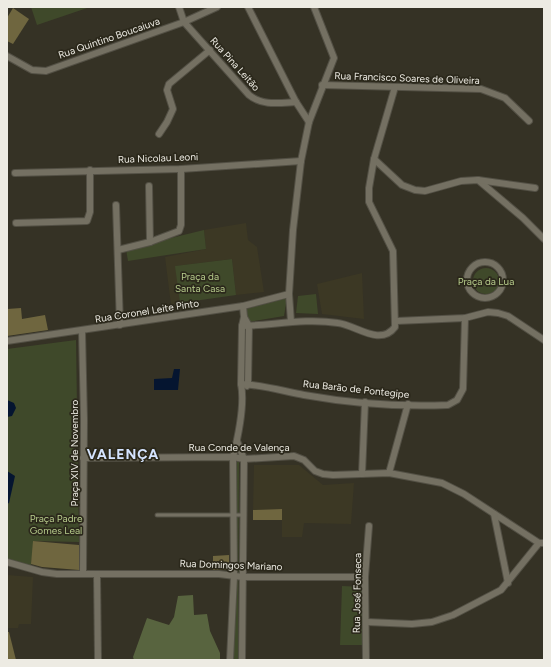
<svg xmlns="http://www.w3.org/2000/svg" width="551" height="667" font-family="Figtree,sans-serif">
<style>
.built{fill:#3c3824}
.green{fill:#3f492a}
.forest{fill:#58643f}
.water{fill:#051530}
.building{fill:#6f663f}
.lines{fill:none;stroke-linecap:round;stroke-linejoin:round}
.lane-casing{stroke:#535045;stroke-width:5}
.street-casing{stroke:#535045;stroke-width:8}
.lane{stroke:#747062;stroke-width:3}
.street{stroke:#747062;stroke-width:6}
.labels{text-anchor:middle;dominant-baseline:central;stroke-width:3.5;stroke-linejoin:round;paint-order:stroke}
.street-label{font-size:10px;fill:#edebe3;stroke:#2b281b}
.park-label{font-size:10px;fill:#b7cc8c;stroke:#2b281b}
.district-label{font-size:14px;font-weight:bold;letter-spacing:1px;fill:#d5e4ff;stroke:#2b281b}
</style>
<rect width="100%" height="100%" fill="#353225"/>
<g class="built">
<polygon points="246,223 248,240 257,247 264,292 236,295 232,259 176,266 180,303 171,305 165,257 206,249 204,230"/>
<polygon points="362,273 364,319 322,314 317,284"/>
<polygon points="254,465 299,465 323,485 354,483 351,524 304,523 302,537 282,537 282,509 253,510"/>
<polygon points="7,575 33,577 31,624 19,624 18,628 7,628"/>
</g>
<g class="green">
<polygon points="31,7 90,7 37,25"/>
<polygon points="204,230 206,249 128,261 126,249"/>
<polygon points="232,259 236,295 180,303 175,266"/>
<circle cx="486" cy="281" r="13"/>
<polygon points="316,294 318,314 296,313 298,296"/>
<polygon points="287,298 284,316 248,322 246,309"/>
<polygon points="76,340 79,542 34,541 31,566 7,561 7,349"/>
<polygon points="234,458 239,459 238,660 232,660"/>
<polygon points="342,586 363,587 363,645 340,645"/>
</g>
<polygon class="forest" points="193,595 194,615 207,614 210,631 220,653 220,660 134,660 133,657 147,618 169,625 174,617 178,596"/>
<g class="water">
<polygon points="174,369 180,369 178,390 154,390 154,379 172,378"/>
<polygon points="7,400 14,403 16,408 12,416 7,417"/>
<polygon points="7,471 15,476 9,503 7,504"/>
</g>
<g class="building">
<polygon points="13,8 29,19 13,44 7,41 7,18"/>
<polygon points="21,308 22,319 45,315 48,330 7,336 7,309"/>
<polygon points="282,509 282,520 253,520 253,510"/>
<polygon points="33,541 79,545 79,570 42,567 31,564"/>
<polygon points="229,555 229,570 213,570 213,556"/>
<polygon points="7,632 9,632 16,660 7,660"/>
</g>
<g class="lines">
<defs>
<polyline id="lane" points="157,515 244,515"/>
<g id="street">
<path d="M179,7L184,22L249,95C262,106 279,103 296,102"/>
<polyline points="248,7 296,102 309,122"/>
<polyline points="7,56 32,70 46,71 184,22 217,7"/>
<polyline points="322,85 481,89 505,98 529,121"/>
<polyline points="159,134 167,122 173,109 167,90 169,84 210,50"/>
<polyline points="374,159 402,185 415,190 425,191 461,181 478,180 523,218 544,239"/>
<polyline points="15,173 181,169 301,161"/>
<polyline points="478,180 535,188"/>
<polyline points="149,186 150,242"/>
<polyline points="116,205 120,325"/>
<polyline points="16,223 87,221 90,212 90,170"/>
<polyline points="118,250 150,242 179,231 181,225 181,169"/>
<circle cx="485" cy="280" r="18"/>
<polyline points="243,306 244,317 249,326 248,384 247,386"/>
<polyline points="396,321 465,318 488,312 498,313 508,316 544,340"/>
<polyline points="291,322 289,294 293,230 301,161 309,122 334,58 314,7"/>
<path d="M242,326C274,325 306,318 338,323C356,325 380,347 395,327L393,251L369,202V188L374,159L395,87"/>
<polyline points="82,331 84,420 83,574"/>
<polyline points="7,341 243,306 289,294"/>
<path d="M241,384C262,385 283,391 304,395C349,403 402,407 448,405L457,400L463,389L465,318"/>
<polyline points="237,441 244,459 242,660"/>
<polyline points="83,458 233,457 244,459 294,456 304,460 315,471 323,474 333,475 389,473 442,483 464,494 539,543 544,543"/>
<polyline points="389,473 408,404"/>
<polyline points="362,474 365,402"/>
<polyline points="494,514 508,583"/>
<polyline points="7,562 42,572 57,574 219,574 243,577 365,577"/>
<polyline points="97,574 98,660"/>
<polyline points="367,622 412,624 432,622 453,615 501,590 539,543"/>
<path d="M230,660L234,576L233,457C238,437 245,404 241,384L242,326L244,317"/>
<polyline points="366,660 365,577 369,526"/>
</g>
</defs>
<use href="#lane" class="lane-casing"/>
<use href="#street" class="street-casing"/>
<use href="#lane" class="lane"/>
<use href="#street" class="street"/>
</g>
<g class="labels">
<g class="street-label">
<text transform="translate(109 38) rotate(-19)">Rua Quintino Boucaiuva</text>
<text transform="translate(235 64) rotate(48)">Rua Pina Leitão</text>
<text transform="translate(407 78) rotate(2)">Rua Francisco Soares de Oliveira</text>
<text transform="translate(158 158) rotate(-2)">Rua Nicolau Leoni</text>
<text transform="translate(147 311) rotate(-9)">Rua Coronel Leite Pinto</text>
<text transform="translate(356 389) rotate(6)">Rua Barão de Pontegipe</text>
<text x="239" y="447">Rua Conde de Valença</text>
<text transform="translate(74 453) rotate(-90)">Praça XIV de Novembro</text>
<text transform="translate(231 565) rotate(2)">Rua Domingos Mariano</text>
<text transform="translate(357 593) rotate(-89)">Rua José Fonseca</text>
</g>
<g class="park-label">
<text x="200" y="276">Praça da<tspan x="200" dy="12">Santa Casa</tspan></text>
<text x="486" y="281">Praça da Lua</text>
<text x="56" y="518">Praça Padre<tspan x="56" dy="12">Gomes Leal</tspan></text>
</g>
<g class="district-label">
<text x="123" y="454">VALENÇA</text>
</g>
</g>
<rect width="551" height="667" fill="none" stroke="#edebe3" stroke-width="16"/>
</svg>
